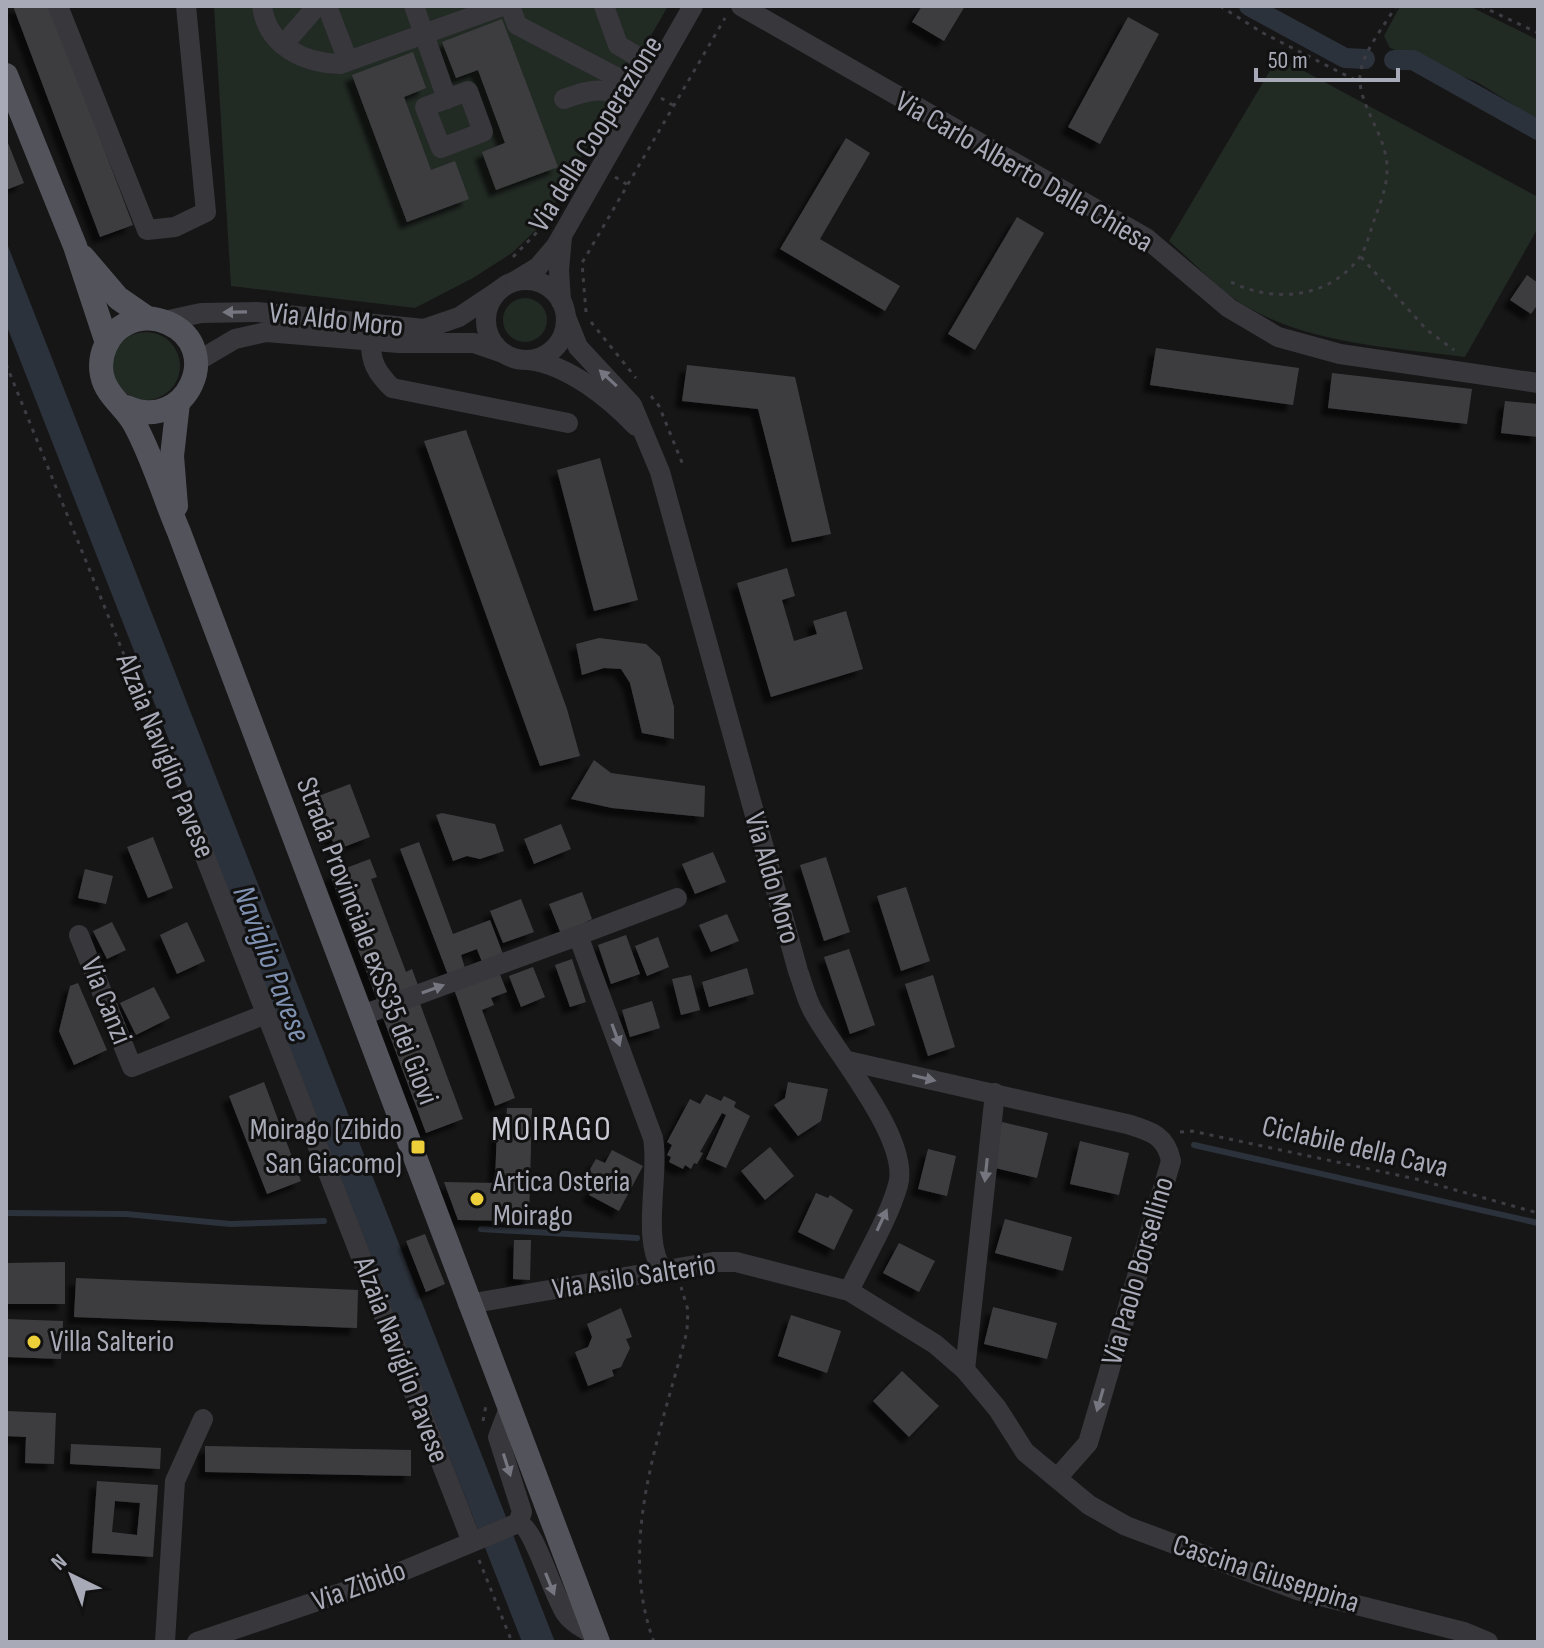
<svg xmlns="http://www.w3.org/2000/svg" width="1544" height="1648" font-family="'Sofia Sans Condensed',sans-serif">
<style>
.green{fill:#222a24}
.water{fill:#2c323b}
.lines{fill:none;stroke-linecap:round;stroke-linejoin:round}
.stream{stroke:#2c323b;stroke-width:6}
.canal{stroke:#2c323b;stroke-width:20}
.building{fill:#3d3e41;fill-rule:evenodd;filter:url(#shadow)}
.path{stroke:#3d3d43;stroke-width:3;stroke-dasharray:4 6;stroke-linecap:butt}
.minor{stroke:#37373c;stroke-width:20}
.major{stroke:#53535b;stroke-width:24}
.oneway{fill:#757680}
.poi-dot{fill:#eccf39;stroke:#111112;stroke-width:3}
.labels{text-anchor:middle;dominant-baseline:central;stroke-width:6;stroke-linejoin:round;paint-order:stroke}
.street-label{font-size:30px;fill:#a8aab7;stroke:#111112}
.poi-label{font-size:30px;fill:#a8aab7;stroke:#111112;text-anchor:start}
.water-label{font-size:32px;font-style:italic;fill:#8092b1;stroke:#111112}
.quarter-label{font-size:34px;letter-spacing:2px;fill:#c9cad3;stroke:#111112}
</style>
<defs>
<filter id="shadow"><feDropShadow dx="-7" dy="7" stdDeviation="2" flood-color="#0009"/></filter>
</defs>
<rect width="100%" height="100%" fill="#161617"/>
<g class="green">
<polygon points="214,6 668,6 544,222 512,253 473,278 415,308 231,286"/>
<polygon points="1400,6 1469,6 1538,40 1538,120 1477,82 1390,48 1384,36"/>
<path d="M1278,57L1538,197V228L1465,357C1389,347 1305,344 1239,302C1214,285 1192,261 1169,241Z"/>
<circle cx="525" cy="320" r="22"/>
<circle cx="146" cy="366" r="34"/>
</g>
<polygon class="water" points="6,241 555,1642 522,1642 6,324"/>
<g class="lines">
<g class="stream">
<polyline points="1194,1145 1538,1223"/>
<polyline points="6,1213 126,1214 230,1224 324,1221"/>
<polyline points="481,1229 637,1238"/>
</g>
<g class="canal">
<polyline points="1249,6 1345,58 1365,59"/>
<polyline points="1394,60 1413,60 1538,130"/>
</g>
</g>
<g class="building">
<polygon points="13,6 50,6 133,225 100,237"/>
<polygon points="922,6 965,6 944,41 912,22"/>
<polygon points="1128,17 1159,34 1100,144 1068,127"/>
<polygon points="502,19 558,167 496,190 482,152 505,143 478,70 456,78 442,42"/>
<polygon points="413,52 426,88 404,97 431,170 455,161 469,199 407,222 352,75"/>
<polygon points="6,138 24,183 6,190"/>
<polygon points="846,138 870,153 820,239 900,286 885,311 780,249"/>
<polygon points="1017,217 1044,233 975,350 948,334"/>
<polygon points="1527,275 1538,283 1538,304 1531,314 1510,300"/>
<polygon points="1156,348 1299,368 1293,405 1150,385"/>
<polygon points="687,365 795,377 831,534 792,542 758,409 682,401"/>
<polygon points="1332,373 1472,389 1467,424 1328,408"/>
<polygon points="1505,401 1538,404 1538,437 1501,433"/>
<polygon points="466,430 567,709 580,756 540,766 424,441"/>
<polygon points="600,458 638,600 594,611 557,470"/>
<polygon points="787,568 795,596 782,600 794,641 817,634 813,621 846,611 863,669 771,697 737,583"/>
<polygon points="599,638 646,644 660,657 674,707 674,739 642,733 630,683 621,669 604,668 582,675 576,644"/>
<polygon points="594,760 611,773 705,786 704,817 612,808 571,799"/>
<polygon points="350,784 370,837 336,850 316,797"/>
<polygon points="442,813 495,824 504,851 480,859 467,856 453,861 436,815"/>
<polygon points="561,824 571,849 534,864 524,839"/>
<polygon points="153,837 173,888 148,898 127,847"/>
<polygon points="419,842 453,934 490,920 503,954 482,962 477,949 461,955 465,968 448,975 400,849"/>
<polygon points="713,852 726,882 695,894 682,864"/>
<polygon points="826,857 850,932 824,941 800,865"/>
<polygon points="370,859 377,877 371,879 406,972 412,969 419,988 378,1003 330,874"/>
<polygon points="85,869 113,876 106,904 78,898"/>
<polygon points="906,887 930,961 901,971 877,896"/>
<polygon points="582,892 592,919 561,934 549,904"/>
<polygon points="521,899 534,932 503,943 490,911"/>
<polygon points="727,914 739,941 711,952 699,925"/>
<polygon points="112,922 126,950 107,959 93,931"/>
<polygon points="187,922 205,961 177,974 160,935"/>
<polygon points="626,935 640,974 611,984 598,945"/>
<polygon points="658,937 669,967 647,976 635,946"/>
<polygon points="849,949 875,1025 850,1034 824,957"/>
<polygon points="572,959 586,1002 570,1007 555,965"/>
<polygon points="533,967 545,997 521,1007 509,976"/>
<polygon points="747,968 754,994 709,1007 702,982"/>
<polygon points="499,972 507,992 491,998 494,1005 482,1010 515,1098 495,1106 454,989"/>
<polygon points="691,975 700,1010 681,1015 672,979"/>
<polygon points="933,975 955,1047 928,1056 905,984"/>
<polygon points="78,983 107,1050 74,1065 59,1031 70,986"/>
<polygon points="154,987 170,1018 136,1035 120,1003"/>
<polygon points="419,1001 463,1119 426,1133 382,1015"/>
<polygon points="652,1001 660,1028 630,1037 622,1010"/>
<polygon points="264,1082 301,1181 267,1194 229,1096"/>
<polygon points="788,1082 828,1089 821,1121 798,1136 774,1105 785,1098"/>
<polygon points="706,1094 721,1101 724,1096 736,1102 734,1107 750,1116 726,1168 706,1159 726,1115 722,1113 700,1152 703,1153 697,1164 694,1163 691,1169 685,1165 683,1169 669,1162 671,1157 667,1155 672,1145 667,1142 690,1099 700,1104"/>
<polygon points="507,1108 532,1108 529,1221 458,1220 444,1182 495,1183 497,1127 506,1127"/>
<polygon points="1002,1122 1048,1133 1037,1178 991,1167"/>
<polygon points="1080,1141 1129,1153 1119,1195 1070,1184"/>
<polygon points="770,1147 794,1176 765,1200 741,1171"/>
<polygon points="928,1149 956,1156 947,1196 918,1189"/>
<polygon points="612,1150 643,1166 619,1211 589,1195 596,1182 586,1176 596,1159 605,1163"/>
<polygon points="816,1193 828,1198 830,1195 853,1210 834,1250 798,1232"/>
<polygon points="1005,1219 1072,1237 1063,1271 995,1253"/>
<polygon points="425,1234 445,1284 426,1292 406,1241"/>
<polygon points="514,1240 531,1240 530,1280 513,1279"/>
<polygon points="899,1243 935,1261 919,1292 883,1273"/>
<polygon points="65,1262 65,1304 6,1304 6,1263"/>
<polygon points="76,1278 358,1290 357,1328 74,1317"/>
<polygon points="993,1307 1057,1323 1047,1359 984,1344"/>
<polygon points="621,1308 632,1337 626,1339 630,1348 621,1367 612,1370 614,1376 588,1386 575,1352 588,1347 592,1337 587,1324"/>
<polygon points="791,1315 841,1331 827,1373 778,1356"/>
<polygon points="6,1319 63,1321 61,1359 6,1357"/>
<polygon points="902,1371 939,1406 909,1437 873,1401"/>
<polygon points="6,1411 56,1413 54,1464 25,1463 26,1437 6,1436"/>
<polygon points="71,1444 161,1448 160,1469 70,1464"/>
<polygon points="205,1446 411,1450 411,1476 205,1472"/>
<path d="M97,1481L158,1485L153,1557L92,1553ZM115,1501L140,1503L137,1535L112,1532Z"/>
</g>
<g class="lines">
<g class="path">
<polyline points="1220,6 1263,33 1359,82"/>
<polyline points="1481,6 1538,33"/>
<polyline points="661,98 674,106"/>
<polyline points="615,177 628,185"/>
<polyline points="513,257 544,225"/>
<polyline points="1361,257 1427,330 1454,350"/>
<path d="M1231,282C1274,303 1328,299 1359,258C1367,248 1370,230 1375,218C1381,201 1388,184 1387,165C1385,135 1363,111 1360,83C1357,58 1384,27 1396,6"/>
<polyline points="586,312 582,263 725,18"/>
<polyline points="591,322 636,378"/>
<polyline points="6,364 191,820"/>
<polyline points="651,396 659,406 683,465"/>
<polyline points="1180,1132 1192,1131 1416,1179 1538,1213"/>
<polyline points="483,1421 486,1405"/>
<polyline points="479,1560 512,1642"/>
<path d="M654,1642C616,1541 662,1431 687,1331L688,1310L681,1287"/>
</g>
<g class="minor">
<polyline points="58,6 147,230 175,227 206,212 186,6"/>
<path d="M262,6C267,46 304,63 340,64L502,6"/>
<polyline points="327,6 348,61"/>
<polyline points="414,6 447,99"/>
<polyline points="510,6 517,25 643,91"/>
<polyline points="604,6 618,45 657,68"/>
<polyline points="741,6 1146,238 1229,308 1278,337 1340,354 1538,383"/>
<polyline points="283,45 317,6"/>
<polygon points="468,91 483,132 441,148 425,107"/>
<path d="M564,99C598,87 604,87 636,104"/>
<circle cx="526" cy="320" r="40"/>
<polyline points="515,281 538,267 556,246 693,6"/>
<polyline points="561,301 559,270 562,237"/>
<path d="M566,317L578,347L632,405L660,472L798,971C803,984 806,999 813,1011C834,1051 911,1139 898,1185C888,1220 865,1257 849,1291"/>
<polyline points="164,321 201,313 257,312 424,329 459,317 498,291"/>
<path d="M371,340C370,362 377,373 392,388L568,423"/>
<path d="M529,360C569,365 610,399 636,426"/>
<polyline points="196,362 235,339 266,332 399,343 474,343 503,353"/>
<polyline points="197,836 472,1542"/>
<polyline points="79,935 132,1067 266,1014"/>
<polyline points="574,937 677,898"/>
<path d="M360,1016L574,937L579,938L653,1138C660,1175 640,1242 664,1272"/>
<path d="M848,1061L1127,1124C1150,1131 1166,1135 1171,1161L1088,1443L1058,1477"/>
<polyline points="468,1304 713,1262 736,1262 849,1291 935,1344 965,1370 997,1408 1025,1452 1089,1505 1126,1526 1297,1590 1464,1632 1488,1642"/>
<polyline points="965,1370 995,1093"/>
<path d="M518,1523C534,1526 553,1596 566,1614C573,1624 587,1630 596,1636"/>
<polyline points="165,1642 175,1481 203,1419"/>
<polyline points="197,1642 391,1576 518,1523 522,1512 498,1437 509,1408"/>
</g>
<g class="major">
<polyline points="6,75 75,246 107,343"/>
<polyline points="83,257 118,298 147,318"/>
<path d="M126,407C187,434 225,348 168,323C154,317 139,317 126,324C108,333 98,355 102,375C106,396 126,407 135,425C153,458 164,497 179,532L598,1642"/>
<polyline points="176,506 172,456 178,403"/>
</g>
</g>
<defs><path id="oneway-solid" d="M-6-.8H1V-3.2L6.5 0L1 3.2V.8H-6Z" transform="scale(2)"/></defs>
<g class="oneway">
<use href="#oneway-solid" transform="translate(235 312) rotate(179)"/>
<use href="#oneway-solid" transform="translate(608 378) rotate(-137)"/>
<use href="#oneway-solid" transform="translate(433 989) rotate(-20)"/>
<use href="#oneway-solid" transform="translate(616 1035) rotate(70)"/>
<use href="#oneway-solid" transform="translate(924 1078) rotate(13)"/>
<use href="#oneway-solid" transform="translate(986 1170) rotate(96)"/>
<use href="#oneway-solid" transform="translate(882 1220) rotate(-65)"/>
<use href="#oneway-solid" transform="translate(1100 1400) rotate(106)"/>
<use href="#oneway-solid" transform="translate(507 1465) rotate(72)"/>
<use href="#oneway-solid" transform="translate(550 1584) rotate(68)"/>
</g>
<g class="poi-dot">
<rect x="410" y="1139" width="16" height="16" rx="4"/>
<circle cx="477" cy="1199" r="8"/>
<circle cx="34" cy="1342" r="8"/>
</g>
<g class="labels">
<g class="street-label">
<text transform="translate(596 134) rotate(-58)">Via della Cooperazione</text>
<text transform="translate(1024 172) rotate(30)">Via Carlo Alberto Dalla Chiesa</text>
<text transform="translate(336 320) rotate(6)">Via Aldo Moro</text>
<text transform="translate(165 756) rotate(68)">Alzaia Naviglio Pavese</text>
<text transform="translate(772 878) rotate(74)">Via Aldo Moro</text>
<text transform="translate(367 941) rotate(69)">Strada Provinciale exSS35 dei Giovi</text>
<text transform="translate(106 1001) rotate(68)">Via Canzi</text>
<text transform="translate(1355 1147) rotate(13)">Ciclabile della Cava</text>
<text transform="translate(1138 1271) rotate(-74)">Via Paolo Borsellino</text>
<text transform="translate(634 1277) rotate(-9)">Via Asilo Salterio</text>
<text transform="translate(401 1360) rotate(69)">Alzaia Naviglio Pavese</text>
<text transform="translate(1266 1574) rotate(18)">Cascina Giuseppina</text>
<text transform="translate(359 1586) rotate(-20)">Via Zibido</text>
</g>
<g class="poi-label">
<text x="402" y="1130" text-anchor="end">Moirago (Zibido<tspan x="402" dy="34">San Giacomo)</tspan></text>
<text x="493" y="1182">Artica Osteria<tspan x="493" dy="34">Moirago</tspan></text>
<text x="50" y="1342">Villa Salterio</text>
</g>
<g class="water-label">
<text transform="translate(271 964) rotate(69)">Naviglio Pavese</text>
</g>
<g class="quarter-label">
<text x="552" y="1129">MOIRAGO</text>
</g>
</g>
<rect width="1544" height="1648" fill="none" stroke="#a8aab7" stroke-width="16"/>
<g transform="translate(72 1576) rotate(317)" stroke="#111112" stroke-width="6" paint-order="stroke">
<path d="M0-6L14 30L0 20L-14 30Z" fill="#a8aab7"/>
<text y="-12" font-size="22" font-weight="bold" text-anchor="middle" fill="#a8aab7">N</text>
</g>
<path d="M1256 68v12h142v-12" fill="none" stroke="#a8aab7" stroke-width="4"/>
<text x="1268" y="68" font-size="24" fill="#a8aab7" stroke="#111112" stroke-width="6" paint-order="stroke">50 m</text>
</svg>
